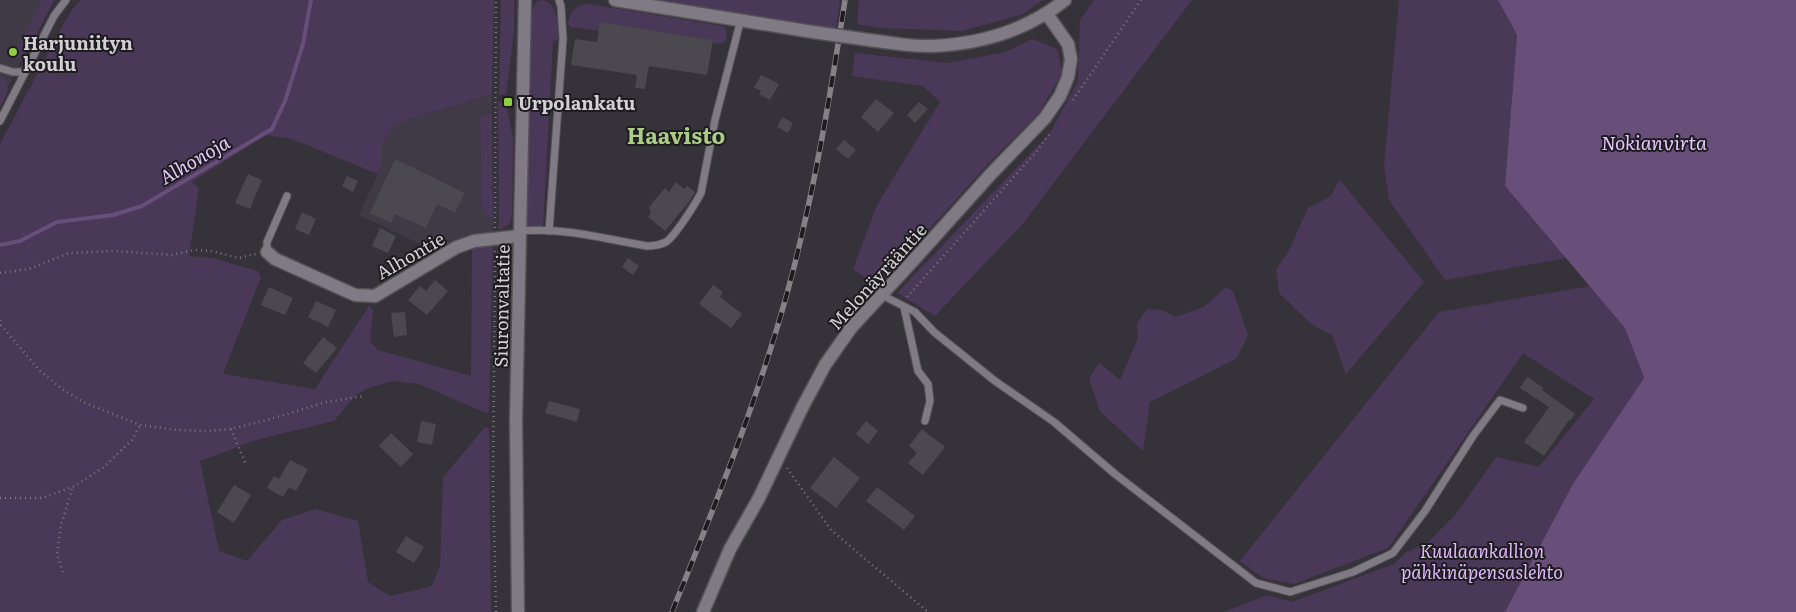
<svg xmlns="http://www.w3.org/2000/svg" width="1796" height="612" font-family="Literata,serif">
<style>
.built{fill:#403946}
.green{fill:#4a3858}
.water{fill:#674f79}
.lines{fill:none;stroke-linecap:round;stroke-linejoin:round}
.stream{stroke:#674f79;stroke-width:4}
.building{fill:#4c4850}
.lane-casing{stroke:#545156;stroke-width:9}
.street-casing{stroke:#545156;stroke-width:15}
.secondary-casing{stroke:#545156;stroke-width:15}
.path{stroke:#7c787e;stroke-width:2.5;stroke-dasharray:1 4;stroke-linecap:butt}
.lane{stroke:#7f7a83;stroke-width:7}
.street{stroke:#7f7a83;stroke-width:12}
.secondary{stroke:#7f7a83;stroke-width:12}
.rail-casing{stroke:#858187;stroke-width:5.5}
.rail{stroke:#1d1b1e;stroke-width:4;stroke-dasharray:11;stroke-linecap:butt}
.street-bridge-casing{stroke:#545156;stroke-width:15;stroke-linecap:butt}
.street-bridge{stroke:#7f7a83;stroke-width:12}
.poi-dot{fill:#91cd40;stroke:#1d1b1e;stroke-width:2}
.labels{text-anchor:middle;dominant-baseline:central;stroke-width:4;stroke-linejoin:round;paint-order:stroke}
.poi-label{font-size:18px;font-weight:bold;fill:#d3d0d5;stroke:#1d1b1e;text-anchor:start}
.street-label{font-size:18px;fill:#d3d0d5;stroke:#1d1b1e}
.park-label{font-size:18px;font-style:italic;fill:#dfb8fd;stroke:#1d1b1e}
.water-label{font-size:19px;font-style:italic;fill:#e4c5fc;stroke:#1d1b1e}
.district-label{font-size:22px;font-weight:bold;fill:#abcd88;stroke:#1d1b1e}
</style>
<rect width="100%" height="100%" fill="#363239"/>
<g class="built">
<polygon points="0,0 54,0 8,86 7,94 0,107"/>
<polygon points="492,94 492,112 480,117 484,214 493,219 493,235 439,253 359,215 378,174 382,164 382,147 392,128 410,119"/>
</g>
<g class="green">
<polygon points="42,0 54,0 29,49 19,58 12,59"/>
<polygon points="81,0 494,0 492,94 410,119 392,128 382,147 382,164 378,174 292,139 266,135 192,182 199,188 189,256 212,258 258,271 261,277 223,374 315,389 369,306 373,310 370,341 378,350 471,376 472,247 493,244 489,412 486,413 419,384 392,381 366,389 355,396 334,421 256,440 200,461 219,551 247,561 282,520 316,509 358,521 368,582 390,596 432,586 440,566 443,477 485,427 489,428 491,612 0,612 0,144 64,23 71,11"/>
<polygon points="501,0 514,0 514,32 506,94 499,95"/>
<path d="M543,0C559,5 558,25 558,39L553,42L543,226L527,227L531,13L537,1Z"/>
<polygon points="647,0 840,0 836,30"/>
<polygon points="859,0 1043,0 1023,14 962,31 881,28 857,24"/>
<polygon points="1094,0 1192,0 1025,221 935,316 897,293 1050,133 1078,81 1080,20"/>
<polygon points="1399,0 1498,0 1517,35 1505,186 1566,258 1445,280 1389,200 1384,167"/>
<path d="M589,4L722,26L726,29L727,36L725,42L719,44L712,43V40L601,22L599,31L571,27L568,24C569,11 577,5 589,4Z"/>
<polygon points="1033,39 1057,49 1062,73 1039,113 986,166 877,287 853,269 877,205 940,102 923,86 852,76 855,53 948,63 1005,52"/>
<path d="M0,76C14,84 6,96 0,107Z"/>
<polygon points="506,101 513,139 512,216 509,224 499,230 498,102"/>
<polygon points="492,112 493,219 484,214 482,205 480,117"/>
<polygon points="1339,179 1424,282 1346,374 1332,335 1311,324 1279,293 1276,270 1289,250 1308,208 1331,196"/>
<polygon points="1590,286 1625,328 1644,378 1574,482 1510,612 1224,612 1267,595 1292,602 1394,564 1405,553 1428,542 1456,514 1496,457 1539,467 1594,399 1523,353 1388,548 1294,584 1263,578 1240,561 1439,312"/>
<polygon points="1226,287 1233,291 1248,335 1237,358 1150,402 1143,451 1100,411 1089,379 1099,363 1120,380 1138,338 1137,324 1147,309 1162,310 1175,317 1204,307"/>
</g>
<polygon class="water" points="1498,0 1796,0 1796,612 1505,612 1574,482 1644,378 1625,328 1505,186 1517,35"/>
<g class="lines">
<polyline class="stream" points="0,245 20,241 57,222 113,215 142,206 272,129 285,101 303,44 311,0"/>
</g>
<g class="building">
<polygon points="600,22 713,40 707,75 649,66 645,89 635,88 637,75 571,65 575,39 597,42"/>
<polygon points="761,75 779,84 770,100 759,94 761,91 754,88"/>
<polygon points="876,99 894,113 878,132 861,117"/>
<polygon points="919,102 928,109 915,123 907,115"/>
<polygon points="782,117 793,123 788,133 777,127"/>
<polygon points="844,140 856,150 848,159 836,149"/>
<polygon points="395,159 465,193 455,213 437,204 426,228 395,214 391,223 370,213"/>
<polygon points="248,174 262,180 250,209 235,203"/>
<polygon points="347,176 358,181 353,192 342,186"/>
<polygon points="676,182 684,189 687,186 695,192 689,202 665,231 648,217 651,213 649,207 665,188 669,192"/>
<polygon points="302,212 316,219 309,235 295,229"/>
<polygon points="380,228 396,236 388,253 372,246"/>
<polygon points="628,258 639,266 633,275 622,267"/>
<polygon points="435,280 448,291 427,315 408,300 420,286 426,291"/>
<polygon points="713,285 723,292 720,297 742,314 731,328 699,304"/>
<polygon points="269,287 293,298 285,315 261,305"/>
<polygon points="316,301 336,310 328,327 308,317"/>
<polygon points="405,312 407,335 394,337 391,313"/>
<polygon points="323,337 337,348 316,373 303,363"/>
<polygon points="1527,377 1544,388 1542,390 1575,414 1570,421 1569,420 1544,456 1524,442 1549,407 1520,388"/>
<polygon points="549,401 580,409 577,422 545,413"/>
<polygon points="421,421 436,424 432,445 417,442"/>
<polygon points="866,421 878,431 868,444 856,434"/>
<polygon points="922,429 945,447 923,475 908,463 917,453 909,446"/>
<polygon points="391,433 413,454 401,467 379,446"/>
<polygon points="834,457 860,478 836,508 810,488"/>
<polygon points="290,460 308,469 296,491 289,487 283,497 267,488 274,476 279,479"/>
<polygon points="234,485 251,495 234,523 217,512"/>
<polygon points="877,487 915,516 904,530 866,501"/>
<polygon points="406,536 424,547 414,563 396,552"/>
</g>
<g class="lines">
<defs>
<g id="lane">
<polyline points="0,68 13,72 24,72"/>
<polyline points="0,121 54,16 66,0"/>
<path d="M520,231C563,227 605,239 647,246C654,246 660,245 666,242C675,236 696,203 701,193L715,120L741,19"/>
<polyline points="549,231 563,39 561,6 559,0"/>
<polyline points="267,252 267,242 287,196"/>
<polyline points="880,294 915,312 934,332 995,381 1054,422 1115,474 1256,583 1290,592 1353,572 1393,553 1425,511 1473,436 1500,400 1523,408"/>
<polyline points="904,307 918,371 928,384 930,401 925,421"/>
</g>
<g id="street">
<polyline points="615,0 813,32"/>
<path d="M876,41C894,43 914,47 933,46C981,44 1027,30 1065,0"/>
<polyline points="267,252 275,259 355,295 375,296 457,247 474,241 520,236"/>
<polyline points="703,612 730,549 759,498 802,408 825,365 851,328 911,263 990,175 1045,118 1060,96 1068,77 1071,59 1068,44 1047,14"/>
</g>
<polyline id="secondary" points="518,612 516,420 525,0"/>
</defs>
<use href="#lane" class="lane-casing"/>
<use href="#street" class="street-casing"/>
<use href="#secondary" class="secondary-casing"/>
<g class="path">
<polyline points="1073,100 1141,0"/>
<polyline points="495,228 496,0"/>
<polyline points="495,251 493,482 496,612"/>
<polyline points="0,273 29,269 69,253 114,251 172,255 195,250 212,251 238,258 256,254"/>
<polyline points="907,297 1037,151 1050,133"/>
<polyline points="0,320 1,325 39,370 62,389 83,402 140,425 177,430 208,431 231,429 267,420 326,402 365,396"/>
<polyline points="231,429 246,465"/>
<polyline points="787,468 831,530 928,612"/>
<polyline points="0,498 42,498 73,487 104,467 132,440 140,425"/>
<polyline points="63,572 57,554 61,525 73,487"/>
</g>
<use href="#lane" class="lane"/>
<use href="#street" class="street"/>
<use href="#secondary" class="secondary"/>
<defs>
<path id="rail" d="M672,612C717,500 763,388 793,271C816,181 831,91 845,0"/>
</defs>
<use href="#rail" class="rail-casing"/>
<use href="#rail" class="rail"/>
<defs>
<polyline id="street-bridge" points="813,32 876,41"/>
</defs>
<use href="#street-bridge" class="street-bridge-casing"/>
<use href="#street-bridge" class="street-bridge"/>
</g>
<g class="poi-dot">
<circle cx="13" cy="52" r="5"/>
<rect x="503" y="97" width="10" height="10" rx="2.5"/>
</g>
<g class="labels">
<g class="poi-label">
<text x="23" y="42">Harjuniityn<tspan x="23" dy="21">koulu</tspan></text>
<text x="518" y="102">Urpolankatu</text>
</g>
<g class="street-label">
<text transform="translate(410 255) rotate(-30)">Alhontie</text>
<text transform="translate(877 276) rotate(-48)">Melonäyrääntie</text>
<text transform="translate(501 306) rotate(-89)">Siuronvaltatie</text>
</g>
<g class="park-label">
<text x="1482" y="550">Kuulaankallion<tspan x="1482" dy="21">pähkinäpensaslehto</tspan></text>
</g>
<g class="water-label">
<text x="1654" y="142">Nokianvirta</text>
<text transform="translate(194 159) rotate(-30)">Alhonoja</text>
</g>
<g class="district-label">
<text x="676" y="134">Haavisto</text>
</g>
</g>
</svg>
